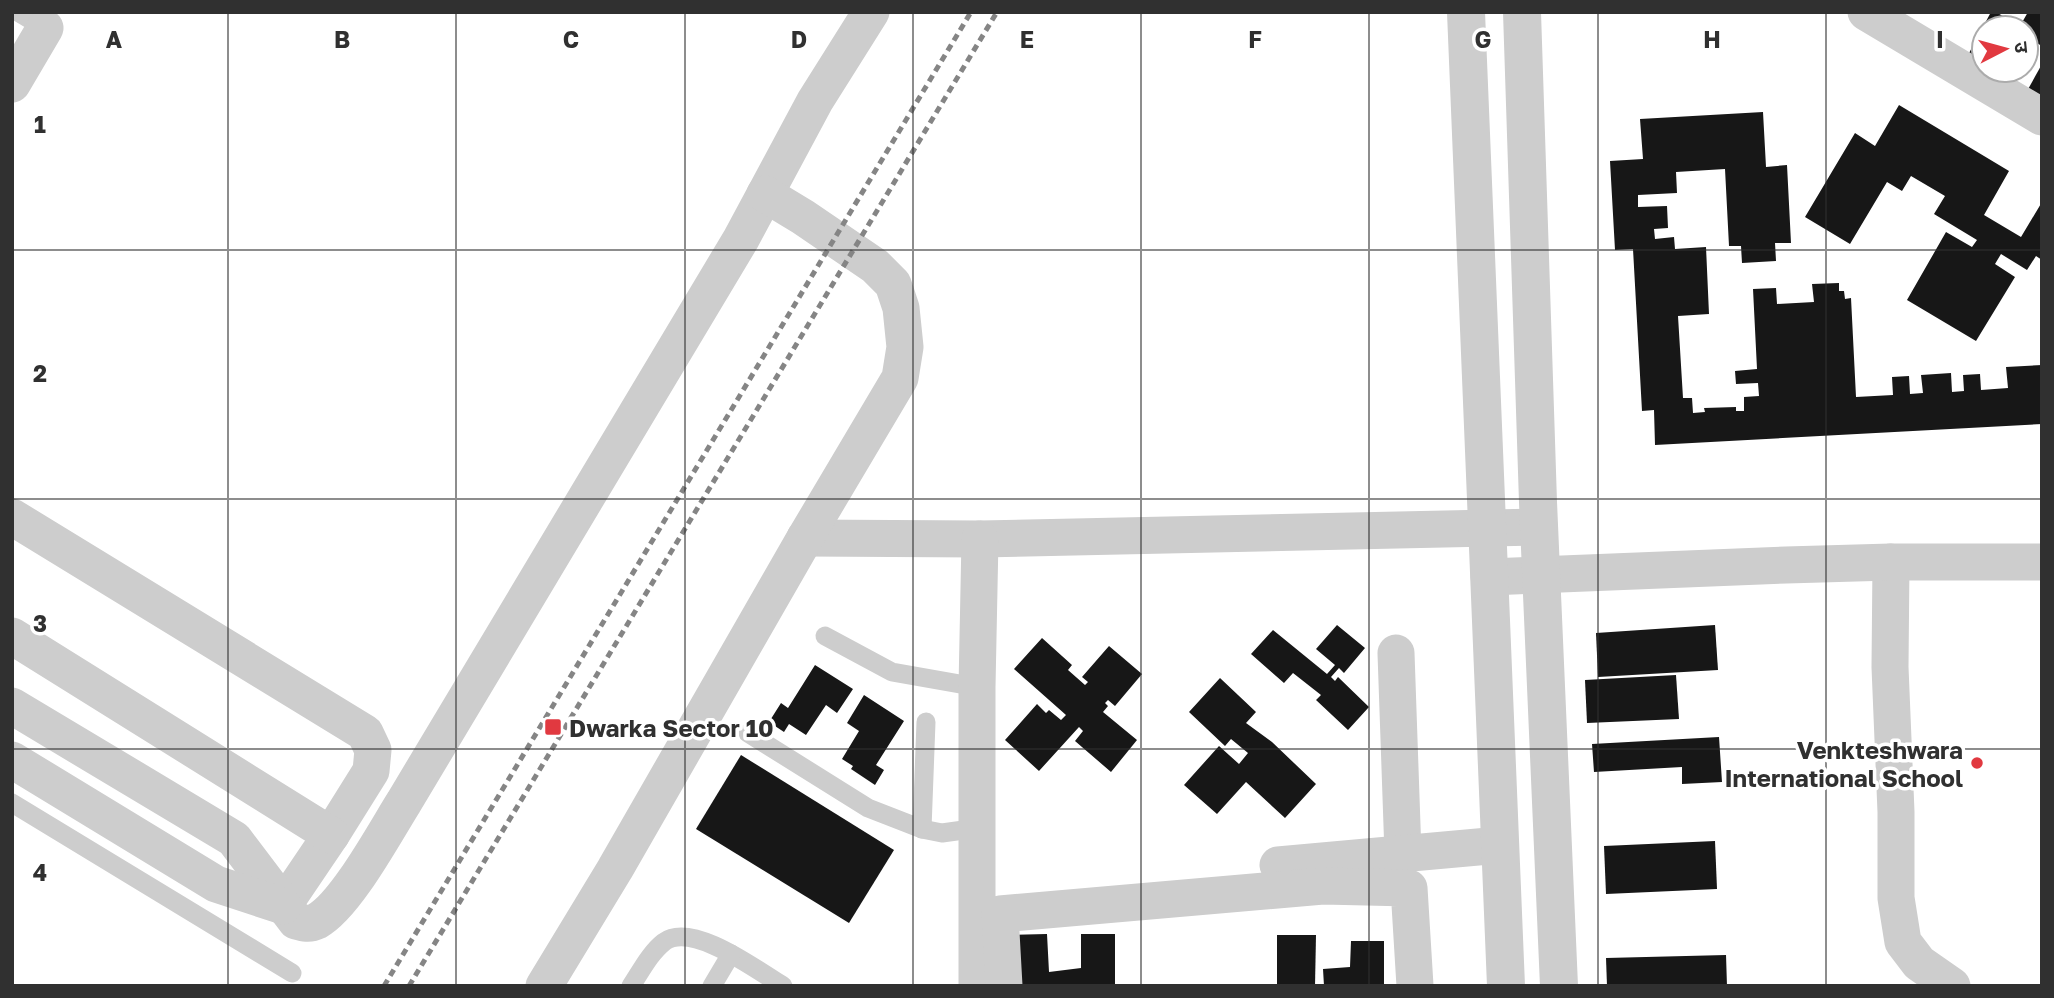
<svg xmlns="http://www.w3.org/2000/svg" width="2054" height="998" font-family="'Golos Text','Noto Sans Devanagari',sans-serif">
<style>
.building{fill:#171717}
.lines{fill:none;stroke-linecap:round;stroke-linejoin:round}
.service{stroke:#cdcdcd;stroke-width:19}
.minor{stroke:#cdcdcd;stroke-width:37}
.tertiary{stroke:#cdcdcd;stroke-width:38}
.rail{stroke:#858585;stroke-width:5;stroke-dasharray:7 5;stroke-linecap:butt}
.grid{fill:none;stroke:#303030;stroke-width:2;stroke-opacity:0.55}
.poi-dot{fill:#e13940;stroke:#fff;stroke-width:2.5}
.labels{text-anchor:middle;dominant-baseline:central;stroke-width:7;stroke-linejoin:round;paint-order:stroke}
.poi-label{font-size:24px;font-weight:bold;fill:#303030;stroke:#fff;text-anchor:start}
.grid-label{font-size:23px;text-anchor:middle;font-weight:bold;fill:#303030;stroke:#fff;stroke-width:7;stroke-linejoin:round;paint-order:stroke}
</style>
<rect width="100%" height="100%" fill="#fff"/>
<g class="building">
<polygon points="1991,12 1996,12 2020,26 2028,12 2042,12 2042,46 2026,37 2026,28 1984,28 1984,64 1968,55"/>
<polygon points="2042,64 2042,100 2027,91"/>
<polygon points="1899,105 2009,171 1984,215 2021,237 2042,202 2042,260 2036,256 2027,270 2001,254 1995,264 2015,277 1976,341 1907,300 1946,232 1972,247 1977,240 1934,214 1945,196 1911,176 1902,191 1887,182 1850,244 1805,217 1855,133 1875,146"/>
<polygon points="1763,112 1766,167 1787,165 1791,243 1775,243 1776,261 1742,263 1741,246 1729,246 1725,169 1676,172 1677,193 1638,195 1638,207 1667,206 1668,228 1654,229 1655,239 1674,237 1675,249 1706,247 1709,314 1678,316 1683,398 1692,398 1693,413 1705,412 1704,408 1736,407 1736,411 1744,411 1744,397 1759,396 1758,383 1736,384 1735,371 1757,369 1753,289 1776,288 1777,304 1814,302 1812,284 1839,283 1839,291 1844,291 1845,299 1851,298 1856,397 1893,395 1892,377 1909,376 1910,394 1923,393 1921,375 1951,373 1952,392 1964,391 1963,375 1980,374 1981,390 2008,388 2006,367 2042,365 2042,424 1655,445 1654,410 1642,411 1633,249 1615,250 1610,161 1643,159 1640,119"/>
<polygon points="1337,625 1365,648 1344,673 1339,668 1331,677 1335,681 1338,677 1369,707 1348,730 1316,700 1321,695 1293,673 1284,683 1251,654 1273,630 1327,674 1335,665 1316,649"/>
<polygon points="1715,625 1718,670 1598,677 1596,633"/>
<polygon points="1042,638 1072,665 1068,670 1085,685 1088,682 1082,677 1109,646 1142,674 1115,706 1108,700 1105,703 1108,706 1103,712 1137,740 1111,772 1075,741 1083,731 1079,727 1039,771 1005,740 1037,704 1046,713 1049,710 1061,720 1066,715 1014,669"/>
<polygon points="815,665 853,689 837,713 826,705 806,735 789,724 784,732 769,722 781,703 788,708"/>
<polygon points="1676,675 1679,719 1587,723 1585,680"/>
<polygon points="1220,678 1256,712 1246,723 1272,742 1316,784 1285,818 1246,782 1217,814 1184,785 1219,746 1239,764 1248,753 1231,739 1225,746 1189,712"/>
<polygon points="864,695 904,721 876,765 884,770 875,785 851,769 853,766 842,759 859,731 847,723"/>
<polygon points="1719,737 1722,782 1682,784 1682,767 1594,772 1592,744"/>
<polygon points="741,755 894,850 849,923 696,829"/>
<polygon points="1715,841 1717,889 1606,894 1604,846"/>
<polygon points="1047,934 1049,972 1081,968 1081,934 1115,934 1115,986 1010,986 1008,935"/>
<polygon points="1277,935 1316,935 1315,986 1277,986"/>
<polygon points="1351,941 1384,941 1384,986 1324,986 1323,969 1350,967"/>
<polygon points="1726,955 1727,986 1607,986 1606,958"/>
</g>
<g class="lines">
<g class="service">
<polyline points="18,12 45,28 48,22"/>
<polyline points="825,636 892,672 977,687"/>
<polyline points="748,733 868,808 922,829 942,833 978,828"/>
<polyline points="12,803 292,973"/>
<polyline points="922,829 926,722"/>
<path d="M631,986C641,971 650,953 664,942C692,921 758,971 783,986"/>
<polyline points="712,986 731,954"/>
</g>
<g class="minor">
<polyline points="1866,12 2042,117"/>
<polyline points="12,84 45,28"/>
<polyline points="12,517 365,733 373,750 371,771 331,835 283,906"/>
<polyline points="805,538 980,539 1539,527"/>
<polyline points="1891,562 1890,667 1896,812 1896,898 1903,942 1919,963 1952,986"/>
<polyline points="1489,577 1786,565 1891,562 2042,562"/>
<polyline points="12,636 331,835"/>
<polyline points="1396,653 1403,854"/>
<path d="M12,706L234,839L296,921C303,923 309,925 317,921C346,905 385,832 404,802L741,239L815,101L871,12"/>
<polyline points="12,760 216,884 283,906"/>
<polyline points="1278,865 1500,845"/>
<polyline points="544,986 615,869 805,538 900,378 905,347 901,308 893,284 875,266 803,217 765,194"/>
<polyline points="977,986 977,687 980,539"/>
<polyline points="1004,986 1000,914 1323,886 1409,888 1415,986"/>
</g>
<g class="tertiary">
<polyline points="1466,12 1506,986"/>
<polyline points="1522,12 1538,502 1559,986"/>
</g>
<g class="rail">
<polyline points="384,986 971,12"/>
<polyline points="409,986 997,12"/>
</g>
</g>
<path class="grid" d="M228,12V986M456,12V986M685,12V986M913,12V986M1141,12V986M1369,12V986M1598,12V986M1826,12V986M12,250H2042M12,499H2042M12,749H2042"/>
<g class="poi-dot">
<rect x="544" y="718" width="18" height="18" rx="3.5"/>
<circle cx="1977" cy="763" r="7"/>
</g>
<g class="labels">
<g class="poi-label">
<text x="569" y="727">Dwarka Sector 10</text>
<text x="1963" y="749" text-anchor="end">Venkteshwara<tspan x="1963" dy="28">International School</tspan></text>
</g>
</g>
<g class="grid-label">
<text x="114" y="48">A</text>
<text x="342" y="48">B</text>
<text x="571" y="48">C</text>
<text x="799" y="48">D</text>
<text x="1027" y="48">E</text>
<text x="1255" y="48">F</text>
<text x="1483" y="48">G</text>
<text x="1712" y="48">H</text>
<text x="1940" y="48">I</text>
<text x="40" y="133">1</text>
<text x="40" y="382">2</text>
<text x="40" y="632">3</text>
<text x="40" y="881">4</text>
</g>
<rect width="2054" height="998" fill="none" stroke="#303030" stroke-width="28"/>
<g transform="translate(2005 49) rotate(84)"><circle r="33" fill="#ffffff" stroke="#acacac" stroke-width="2"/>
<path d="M0-5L12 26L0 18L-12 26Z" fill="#e13940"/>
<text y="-10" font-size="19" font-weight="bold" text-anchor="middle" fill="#303030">उ</text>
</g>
</svg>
